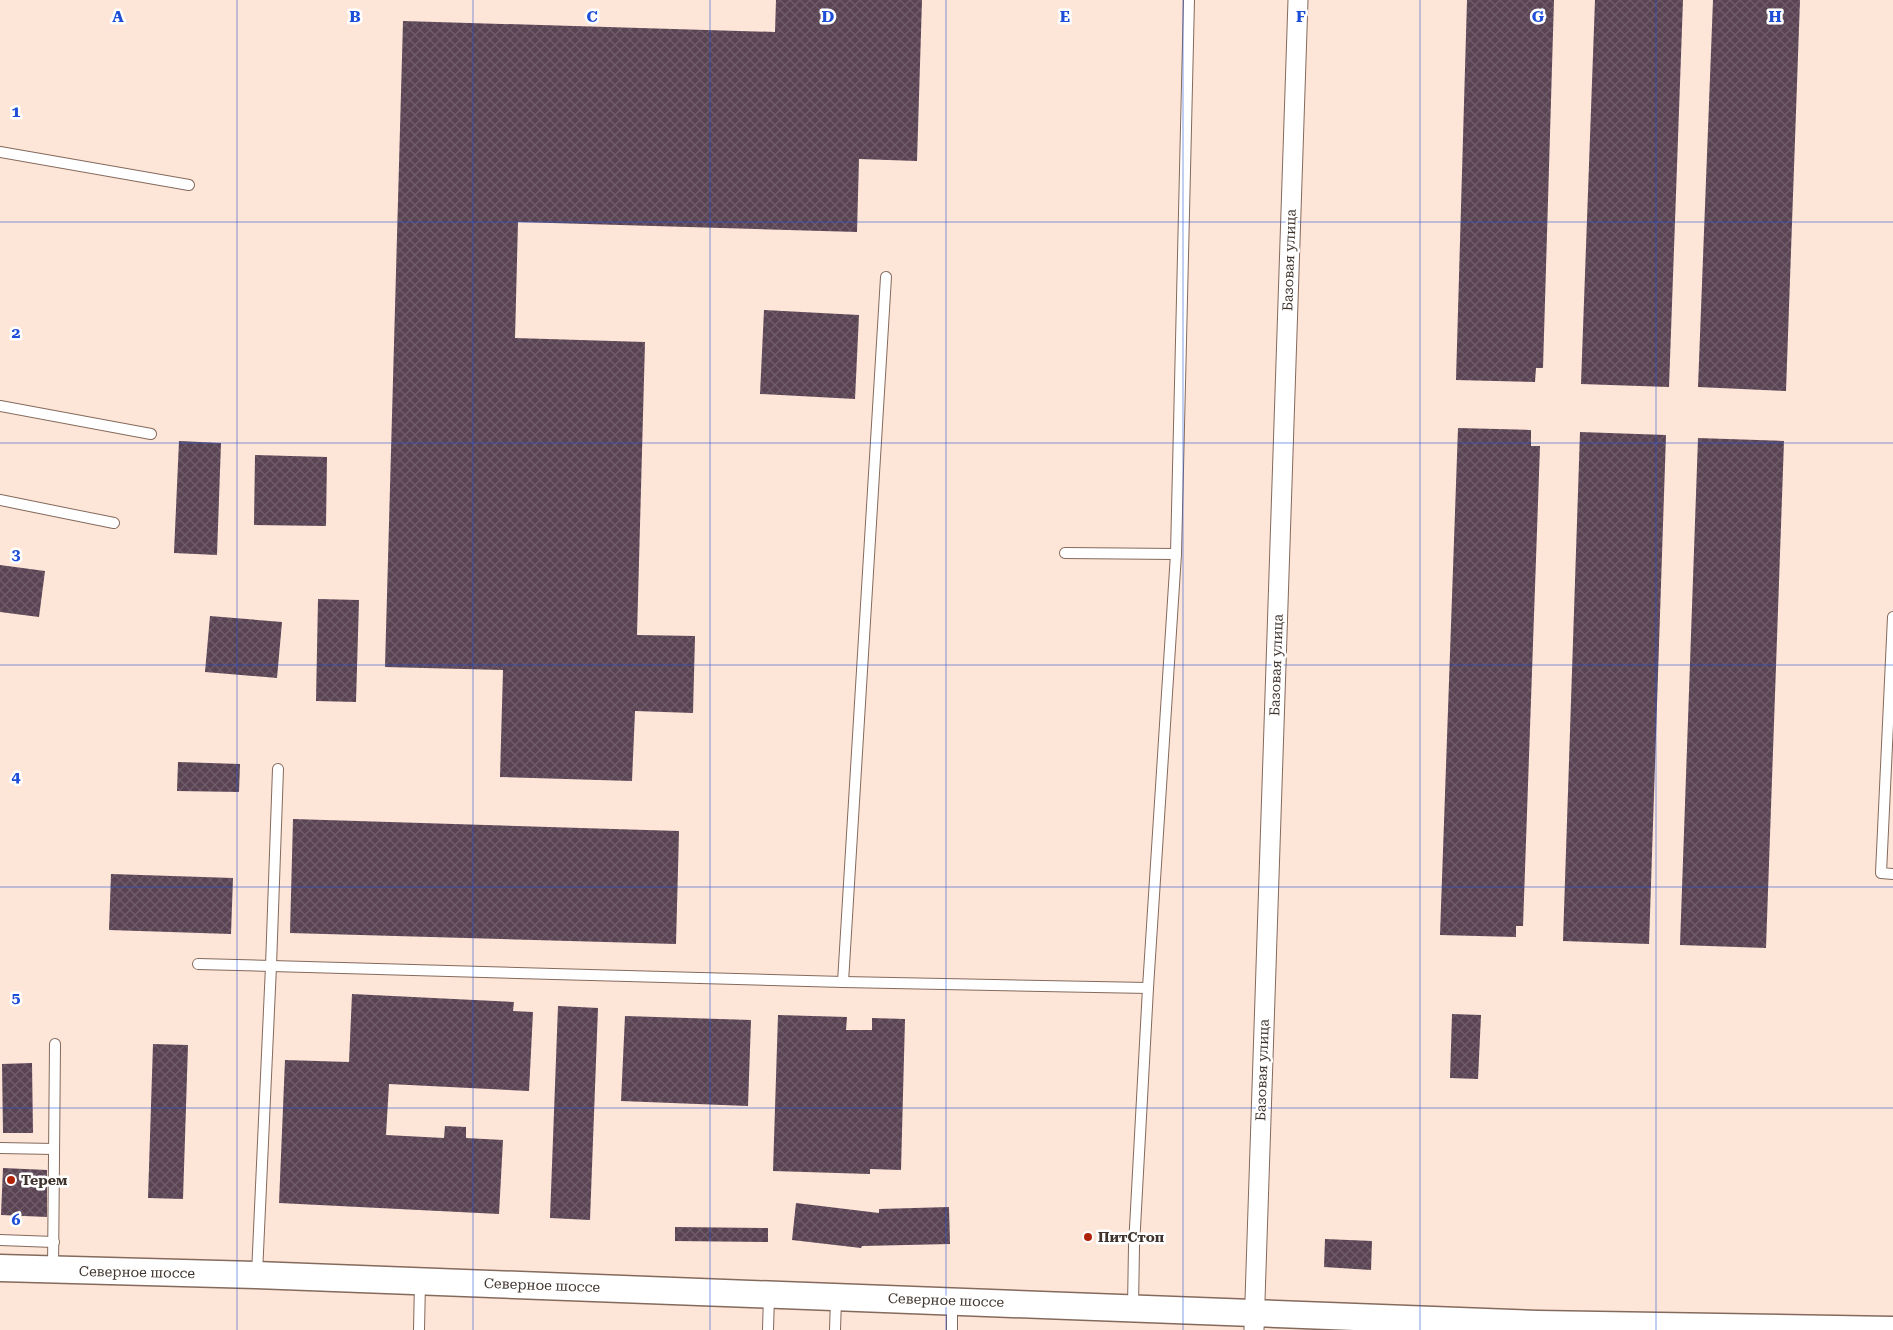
<svg xmlns="http://www.w3.org/2000/svg" width="1893" height="1330" font-family="'Roboto Serif',serif">
<style>
.building{fill:url(#building-cross-hatch)}
.lines{fill:none;stroke-linecap:round;stroke-linejoin:round}
.lane-casing{stroke:#846a5c;stroke-width:12}
.street-casing{stroke:#846a5c;stroke-width:21}
.secondary-casing{stroke:#846a5c;stroke-width:29}
.lane{stroke:#fff;stroke-width:10}
.street{stroke:#fff;stroke-width:19}
.secondary{stroke:#fff;stroke-width:26}
.grid{fill:none;stroke:#1d4ed8;stroke-width:1;stroke-opacity:0.55}
.poi-dot{fill:#af2206;stroke:#fff;stroke-width:2}
.labels{text-anchor:middle;dominant-baseline:central;stroke-width:5;stroke-linejoin:round;paint-order:stroke}
.street-label{font-size:14px;fill:#40352e;stroke:#fff}
.poi-label{font-size:14px;font-weight:bold;fill:#40352e;stroke:#fff;text-anchor:start}
.grid-label{font-size:16px;text-anchor:middle;font-weight:bold;fill:#1d4ed8;stroke:#fff;stroke-width:5;stroke-linejoin:round;paint-order:stroke}
</style>
<defs>
<pattern id="building-cross-hatch" width="8" height="8" patternUnits="userSpaceOnUse" patternTransform="scale(1.25)"><rect width="8" height="8" fill="#5a4454"/><path d="M0 0l8 8M0 8l8-8" fill="none" stroke="#705d6a"/></pattern>
</defs>
<rect width="100%" height="100%" fill="#fde5d8"/>
<g class="building">
<polygon points="776,0 922,0 917,161 859,159 857,232 518,222 515,338 645,342 637,635 695,636 693,713 635,711 632,781 500,777 503,670 385,667 403,21 775,32"/>
<polygon points="1467,0 1554,0 1543,368 1536,368 1535,382 1456,380"/>
<polygon points="1595,0 1683,0 1669,387 1581,384"/>
<polygon points="1713,0 1800,0 1786,391 1698,387"/>
<polygon points="764,310 859,315 855,399 760,394"/>
<polygon points="1458,428 1531,430 1531,446 1540,446 1523,926 1516,926 1516,937 1440,935"/>
<polygon points="1580,432 1666,435 1649,944 1563,941"/>
<polygon points="1698,438 1784,441 1766,948 1680,945"/>
<polygon points="179,441 221,443 217,555 174,553"/>
<polygon points="255,455 327,457 326,526 254,525"/>
<polygon points="0,565 45,571 39,617 0,612"/>
<polygon points="318,599 359,600 356,702 316,701"/>
<polygon points="210,616 282,622 277,678 205,672"/>
<polygon points="178,762 240,764 239,792 177,791"/>
<polygon points="293,819 679,831 676,944 290,933"/>
<polygon points="111,874 233,878 231,934 109,930"/>
<polygon points="352,994 514,1002 513,1011 533,1012 529,1091 389,1084 386,1135 444,1138 445,1126 466,1127 466,1138 503,1140 499,1214 279,1203 285,1060 349,1062"/>
<polygon points="558,1006 598,1008 590,1220 550,1218"/>
<polygon points="1452,1014 1481,1015 1478,1079 1450,1078"/>
<polygon points="778,1015 847,1017 846,1030 872,1030 872,1018 905,1019 901,1170 870,1169 870,1174 773,1171"/>
<polygon points="625,1016 751,1020 748,1106 621,1101"/>
<polygon points="153,1044 188,1045 183,1199 148,1198"/>
<polygon points="32,1063 33,1133 3,1133 2,1064"/>
<polygon points="3,1168 47,1170 47,1217 1,1215"/>
<polygon points="796,1203 879,1213 879,1209 949,1207 950,1244 862,1246 861,1248 792,1240"/>
<polygon points="675,1227 768,1228 768,1242 675,1241"/>
<polygon points="1325,1239 1372,1241 1371,1270 1324,1267"/>
</g>
<g class="lines">
<defs>
<g id="lane">
<polyline points="0,152 189,185"/>
<polyline points="0,406 151,434"/>
<polyline points="0,500 114,523"/>
<polyline points="1065,553 1176,554"/>
<polyline points="1893,617 1881,873 1893,874"/>
<polyline points="198,964 843,982 1148,988"/>
<polyline points="843,982 886,277"/>
<polyline points="0,1148 54,1149"/>
<polyline points="0,1240 54,1242"/>
<polyline points="53,1269 55,1044"/>
<polyline points="257,1274 271,966 278,769"/>
<polyline points="1133,1307 1134,1246 1148,988 1176,554 1189,0"/>
<polyline points="419,1330 420,1282"/>
<polyline points="768,1330 769,1295"/>
<polyline points="835,1330 836,1299"/>
<polyline points="952,1330 952,1301"/>
</g>
<polyline id="street" points="1254,1330 1298,0"/>
<polyline id="secondary" points="0,1268 256,1275 1538,1324 1893,1330"/>
</defs>
<use href="#lane" class="lane-casing"/>
<use href="#street" class="street-casing"/>
<use href="#secondary" class="secondary-casing"/>
<use href="#lane" class="lane"/>
<use href="#street" class="street"/>
<use href="#secondary" class="secondary"/>
</g>
<path class="grid" d="M237,0V1330M473,0V1330M710,0V1330M946,0V1330M1183,0V1330M1420,0V1330M1656,0V1330M0,222H1893M0,443H1893M0,665H1893M0,887H1893M0,1108H1893"/>
<g class="poi-dot">
<circle cx="11" cy="1180" r="5"/>
<circle cx="1088" cy="1237" r="5"/>
</g>
<g class="labels">
<g class="street-label">
<text transform="translate(1289 260) rotate(-88)">Базовая улица</text>
<text transform="translate(1276 665) rotate(-88)">Базовая улица</text>
<text transform="translate(1262 1070) rotate(-88)">Базовая улица</text>
<text transform="translate(137 1272) rotate(1)">Северное шоссе</text>
<text transform="translate(542 1285) rotate(2)">Северное шоссе</text>
<text transform="translate(946 1300) rotate(2)">Северное шоссе</text>
</g>
<g class="poi-label">
<text x="21" y="1180">Терем</text>
<text x="1098" y="1237">ПитСтоп</text>
</g>
</g>
<g class="grid-label">
<text x="118" y="22">A</text>
<text x="355" y="22">B</text>
<text x="592" y="22">C</text>
<text x="828" y="22">D</text>
<text x="1065" y="22">E</text>
<text x="1301" y="22">F</text>
<text x="1538" y="22">G</text>
<text x="1775" y="22">H</text>
<text x="16" y="117">1</text>
<text x="16" y="338">2</text>
<text x="16" y="560">3</text>
<text x="16" y="782">4</text>
<text x="16" y="1003">5</text>
<text x="16" y="1225">6</text>
</g>
</svg>
